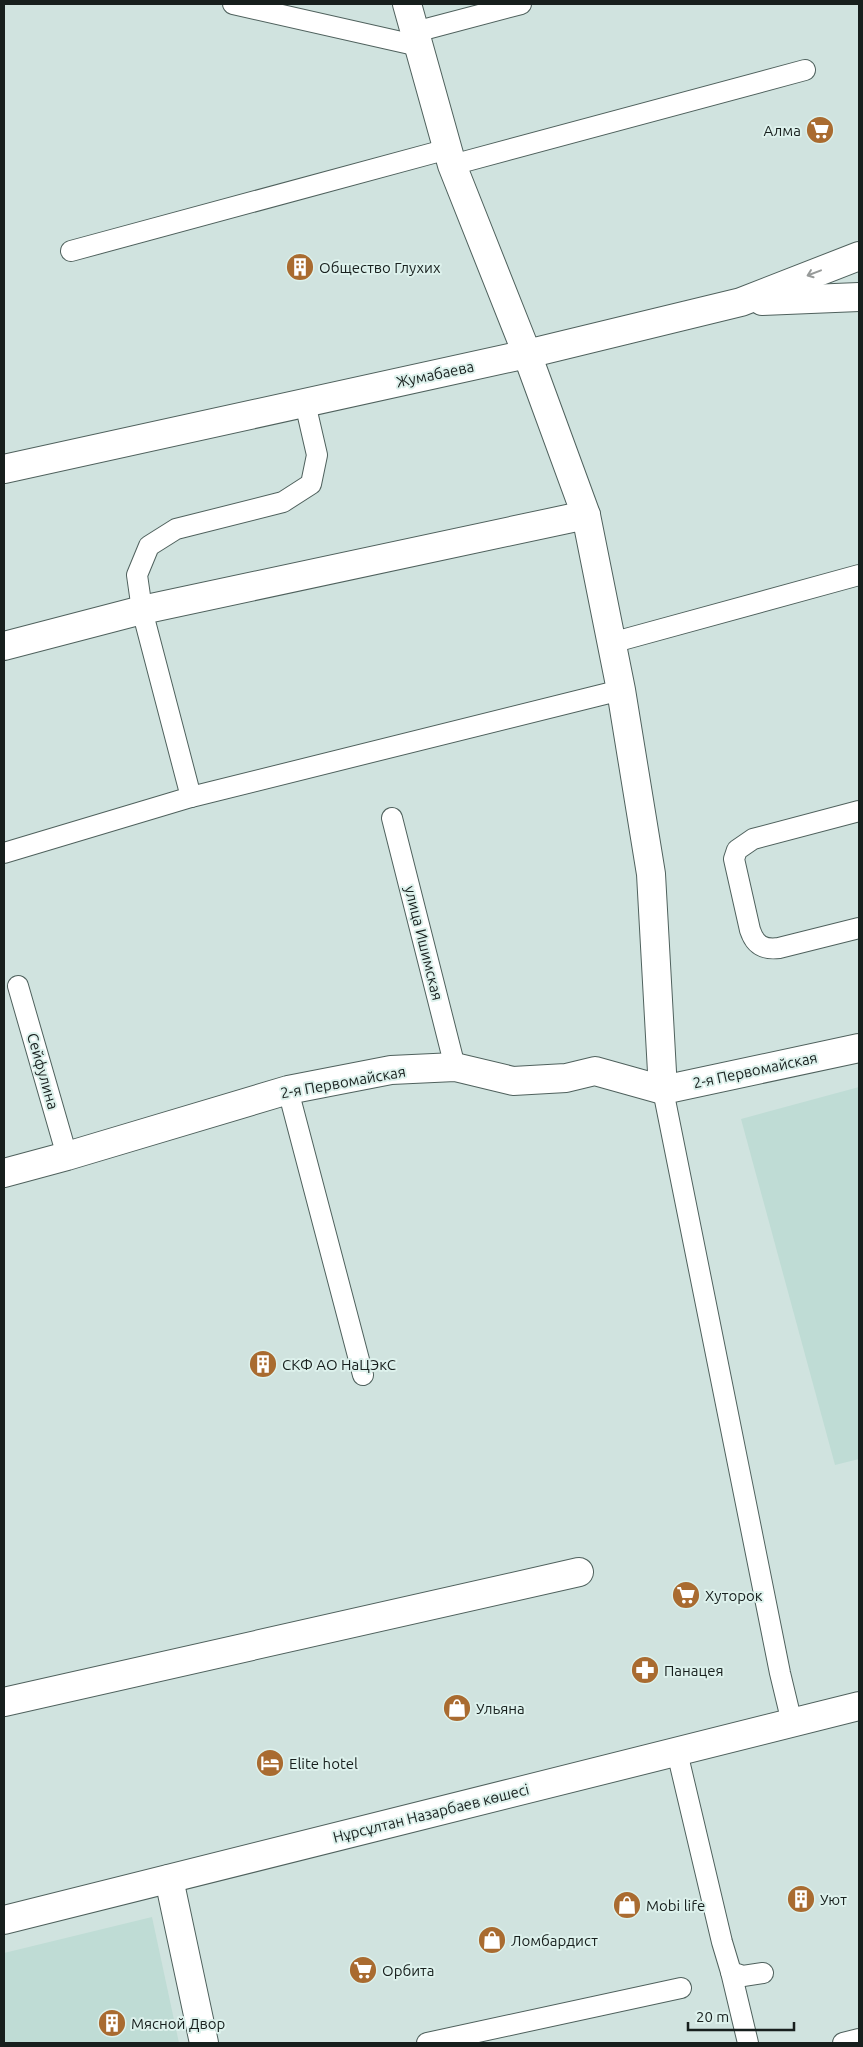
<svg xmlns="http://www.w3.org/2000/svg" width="863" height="2047" font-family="Ubuntu,sans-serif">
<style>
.built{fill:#bfdcd5}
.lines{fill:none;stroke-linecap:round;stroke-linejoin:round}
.lane-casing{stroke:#4f615d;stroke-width:22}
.street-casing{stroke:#4f615d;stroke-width:30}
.secondary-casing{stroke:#4f615d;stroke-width:30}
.lane{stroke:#fff;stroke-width:20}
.street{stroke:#fff;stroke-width:28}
.secondary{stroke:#fff;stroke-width:28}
.oneway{stroke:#979a99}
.labels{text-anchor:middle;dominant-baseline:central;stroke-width:4;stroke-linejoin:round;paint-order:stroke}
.poi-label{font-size:15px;fill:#171f1d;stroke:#ddf1ec;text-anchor:start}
.street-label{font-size:15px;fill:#171f1d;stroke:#ddf1ec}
</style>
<rect width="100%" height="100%" fill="#d0e3df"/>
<g class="built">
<polygon points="859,1087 859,1459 835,1465 741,1119"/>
<polygon points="152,1917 179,2043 4,2043 4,1953"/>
</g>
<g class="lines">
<defs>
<g id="lane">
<polyline points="233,4 419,46"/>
<polyline points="415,32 521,4"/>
<polyline points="452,165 805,70"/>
<polyline points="71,251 448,149"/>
<polyline points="611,643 859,575"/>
<polyline points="191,797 142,610 137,575 149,546 176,529 283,502 311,484 317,455 305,403"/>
<path d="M859,811L753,839L737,850L734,859L750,930C755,945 763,950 779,948L859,928"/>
<polyline points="392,818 455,1067"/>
<polyline points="4,853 191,797 621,690"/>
<polyline points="18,986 67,1156"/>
<polyline points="288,1090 363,1375"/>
<polyline points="663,1090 780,1673 792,1723"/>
<polyline points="677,1752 722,1942 731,1972 743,1976 763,1973"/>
<polyline points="731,1972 748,2043"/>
<polyline points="427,2043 681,1988"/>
<polyline points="843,2043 859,2039"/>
</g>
<g id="street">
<polyline points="407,4 452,165 527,354 586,515 621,690 651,874 663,1090"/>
<polyline points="4,646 142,610 586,515"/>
<polyline points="4,1173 67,1156 288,1090 391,1070 455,1067 513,1081 566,1078 595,1071 663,1090 859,1048"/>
<polyline points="4,1702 579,1572"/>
<polyline points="169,1879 204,2043"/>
</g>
<g id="secondary">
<polyline points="762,301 859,297"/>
<polyline points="4,469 527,354 741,302 859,256"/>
<polyline points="4,1920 859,1706"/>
</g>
</defs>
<use href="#lane" class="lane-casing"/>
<use href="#street" class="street-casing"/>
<use href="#secondary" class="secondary-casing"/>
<use href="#lane" class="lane"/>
<use href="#street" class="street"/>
<use href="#secondary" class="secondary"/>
</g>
<defs><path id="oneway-shaft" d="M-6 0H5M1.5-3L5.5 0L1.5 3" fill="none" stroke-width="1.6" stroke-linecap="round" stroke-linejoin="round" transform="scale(1.25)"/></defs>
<use class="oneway" href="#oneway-shaft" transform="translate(814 273) rotate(159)"/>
<defs>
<symbol id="supermarket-disc" viewBox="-11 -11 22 22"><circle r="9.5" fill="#a96b30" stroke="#ddf1ec"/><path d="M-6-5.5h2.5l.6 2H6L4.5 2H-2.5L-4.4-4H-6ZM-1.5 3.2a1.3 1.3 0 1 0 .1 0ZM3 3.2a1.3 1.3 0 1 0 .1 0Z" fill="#fff"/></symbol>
<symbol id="building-disc" viewBox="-11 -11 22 22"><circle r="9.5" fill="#a96b30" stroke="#ddf1ec"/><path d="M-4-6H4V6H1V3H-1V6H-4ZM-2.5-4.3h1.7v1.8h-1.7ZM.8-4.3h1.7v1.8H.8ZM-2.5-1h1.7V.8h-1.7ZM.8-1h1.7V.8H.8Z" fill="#fff"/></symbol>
<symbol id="pharmacy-disc" viewBox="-11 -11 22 22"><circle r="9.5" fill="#a96b30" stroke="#ddf1ec"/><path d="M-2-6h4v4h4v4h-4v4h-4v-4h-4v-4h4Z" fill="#fff"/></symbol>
<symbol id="shop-disc" viewBox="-11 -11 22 22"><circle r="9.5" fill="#a96b30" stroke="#ddf1ec"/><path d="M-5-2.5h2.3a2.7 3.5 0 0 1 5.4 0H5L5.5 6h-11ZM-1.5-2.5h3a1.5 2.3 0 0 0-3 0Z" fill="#fff"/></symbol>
<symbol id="hotel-disc" viewBox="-11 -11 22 22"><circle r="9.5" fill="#a96b30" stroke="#ddf1ec"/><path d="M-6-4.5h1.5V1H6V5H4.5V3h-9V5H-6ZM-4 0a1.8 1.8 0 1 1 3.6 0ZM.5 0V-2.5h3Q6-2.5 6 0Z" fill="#fff"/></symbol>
</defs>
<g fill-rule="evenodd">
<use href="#supermarket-disc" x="804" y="114" width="32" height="32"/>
<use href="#building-disc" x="284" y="251" width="32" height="32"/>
<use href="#building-disc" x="247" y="1348" width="32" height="32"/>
<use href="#supermarket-disc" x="670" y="1579" width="32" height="32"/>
<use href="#pharmacy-disc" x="629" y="1654" width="32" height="32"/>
<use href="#shop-disc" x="441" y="1692" width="32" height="32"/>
<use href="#hotel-disc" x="254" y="1747" width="32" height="32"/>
<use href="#building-disc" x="785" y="1883" width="32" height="32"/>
<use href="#shop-disc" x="611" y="1889" width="32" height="32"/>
<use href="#shop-disc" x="476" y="1924" width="32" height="32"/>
<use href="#supermarket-disc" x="347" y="1954" width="32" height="32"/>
<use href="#building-disc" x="96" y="2007" width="32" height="32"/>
</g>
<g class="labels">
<g class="poi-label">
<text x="801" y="130" text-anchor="end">Алма</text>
<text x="319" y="267">Общество Глухих</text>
<text x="282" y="1364">СКФ АО НаЦЭкС</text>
<text x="705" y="1595">Хуторок</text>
<text x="664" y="1670">Панацея</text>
<text x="476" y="1708">Ульяна</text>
<text x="289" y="1763">Elite hotel</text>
<text x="820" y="1899">Уют</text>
<text x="646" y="1905">Mobi life</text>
<text x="511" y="1940">Ломбардист</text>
<text x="382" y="1970">Орбита</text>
<text x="131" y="2023">Мясной Двор</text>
</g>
<g class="street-label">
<text transform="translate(435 374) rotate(-12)">Жумабаева</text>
<text transform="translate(424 943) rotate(76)">улица Ишимская</text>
<text transform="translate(755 1070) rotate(-12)">2-я Первомайская</text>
<text transform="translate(43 1071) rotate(74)">Сейфулина</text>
<text transform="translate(343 1082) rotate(-10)">2-я Первомайская</text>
<text transform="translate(431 1813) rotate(-14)">Нұрсұлтан Назарбаев көшесі</text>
</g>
</g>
<rect width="863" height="2047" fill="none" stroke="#171f1d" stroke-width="10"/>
<path d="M688 2022v8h106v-8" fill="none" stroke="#171f1d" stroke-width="2.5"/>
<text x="696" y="2022" font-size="15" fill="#171f1d" stroke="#ddf1ec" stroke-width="4" paint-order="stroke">20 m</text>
</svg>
